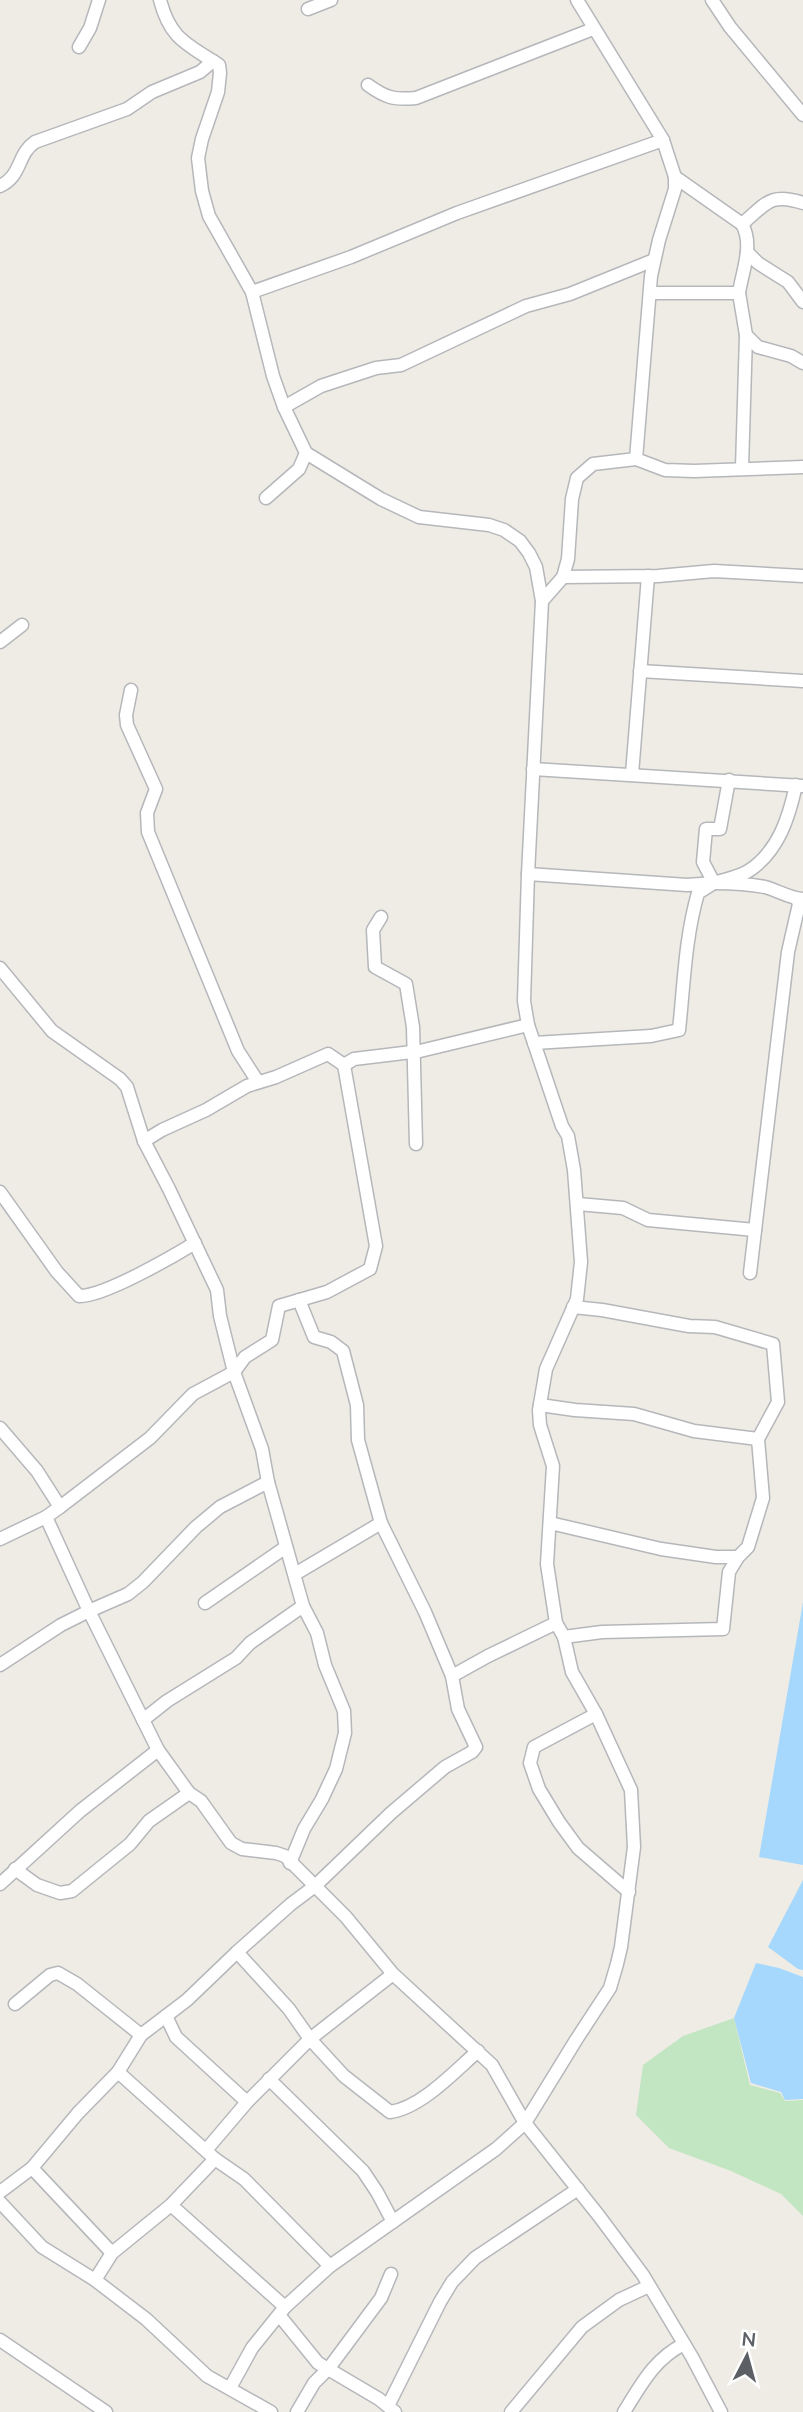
<svg xmlns="http://www.w3.org/2000/svg" width="803" height="2412" font-family="Mulish,sans-serif">
<style>
.green{fill:#c2e6c2}
.water{fill:#a6d8fd}
.lines{fill:none;stroke-linecap:round;stroke-linejoin:round}
.minor-casing{stroke:#b5b7bb;stroke-width:15}
.minor{stroke:#fff;stroke-width:12}
</style>
<rect width="100%" height="100%" fill="#efece5"/>
<polygon class="green" points="734,2018 750,2085 780,2093 785,2101 803,2100 803,2216 781,2194 731,2171 669,2148 636,2115 643,2065 683,2036"/>
<g class="water">
<polygon points="803,1602 803,1865 759,1857"/>
<polygon points="803,1880 803,1970 798,1969 768,1947"/>
<polygon points="756,1963 779,1968 803,1977 803,2099 785,2100 781,2092 751,2083 734,2018"/>
</g>
<g class="lines">
<defs>
<g id="minor">
<path d="M160,0C170,39 187,44 219,65L220,73L218,92L202,139L198,158L202,191L209,216L252,292L273,376L284,407L306,453L381,499L419,517L489,525L504,530L520,541L529,553L536,567L542,601L528,874L524,1001L528,1025L562,1126L568,1136L574,1170L581,1262L577,1299L546,1369L539,1410L540,1425L553,1466L547,1564L556,1623L564,1637L572,1672L596,1714L631,1790L634,1847L621,1947L617,1964L610,1988L576,2040L525,2123L496,2149L330,2266L285,2307L252,2348L230,2388"/>
<polyline points="577,0 663,140 675,177 675,189 659,240 651,276 636,459"/>
<polyline points="712,0 730,27 803,115"/>
<polyline points="308,9 331,0"/>
<polyline points="79,47 90,28 99,0"/>
<path d="M368,85C386,98 394,100 416,98L593,29"/>
<path d="M675,177L742,224C754,245 742,272 739,293"/>
<path d="M0,186C22,176 17,154 35,142L127,109L152,92L200,72L213,61"/>
<path d="M742,224C766,204 770,192 803,203"/>
<polyline points="747,252 758,263 788,282 803,302"/>
<polyline points="252,292 351,257 457,213 663,140"/>
<polyline points="650,293 739,293 746,335 742,468"/>
<polyline points="746,335 758,347 791,356 803,363"/>
<polyline points="284,407 321,386 376,368 401,365 526,306 570,294 654,260"/>
<polyline points="266,498 299,469 306,453"/>
<polyline points="563,577 658,576 714,571 803,576"/>
<polyline points="542,601 563,577 568,559 572,499 577,478 593,464 636,459 665,470 694,471 803,467"/>
<polyline points="0,642 22,625"/>
<polyline points="640,671 803,681"/>
<polyline points="131,690 126,715 127,725 156,789 147,813 148,832 238,1051 258,1082"/>
<polyline points="533,769 803,786"/>
<polyline points="632,774 648,576"/>
<path d="M796,785C789,817 779,850 750,870C740,877 726,879 714,883C732,883 749,884 765,887C777,890 791,899 803,899"/>
<path d="M528,874L687,885L714,883L698,893C685,938 684,984 679,1030L651,1036L534,1043"/>
<polyline points="714,883 703,862 706,829 720,829 729,780"/>
<polyline points="381,917 373,930 375,967 406,984 413,1027 416,1144"/>
<polyline points="0,968 52,1031 120,1079 127,1087 144,1141 169,1189 217,1290 220,1316 234,1372 262,1449 268,1482 303,1606 317,1633 325,1665 344,1711 345,1733 336,1769 322,1799 304,1829 290,1863"/>
<polyline points="144,1141 162,1130 206,1110 247,1086 276,1077 328,1054 344,1065 354,1059 420,1051 528,1025"/>
<path d="M0,1192L57,1272L79,1296C103,1297 172,1257 195,1243"/>
<polyline points="578,1204 623,1208 648,1220 755,1230"/>
<polyline points="750,1273 788,952 799,904 797,899"/>
<polyline points="540,1405 575,1410 634,1414 694,1431 758,1439"/>
<polyline points="0,1428 37,1471 60,1507 46,1517 89,1611 128,1594 143,1582 196,1527 220,1507 268,1482"/>
<polyline points="60,1507 150,1438 193,1394 234,1372 245,1357 272,1340 279,1306 327,1292 370,1269 376,1246 344,1065"/>
<polyline points="550,1523 661,1549 716,1557 738,1557 748,1547 763,1498 758,1439 778,1402 773,1344 715,1327 689,1326 602,1310 573,1307"/>
<polyline points="0,1539 46,1517"/>
<polyline points="295,1574 381,1523 358,1440 357,1405 343,1351 331,1342 314,1337 299,1300"/>
<polyline points="205,1603 286,1547"/>
<polyline points="564,1637 602,1632 723,1629 729,1572 738,1557"/>
<polyline points="0,1665 61,1625 89,1611 158,1750 189,1793 201,1801 231,1843 242,1849 276,1853 285,1856 346,1917 393,1974 492,2065 525,2123 599,2216 643,2275 692,2357 721,2412"/>
<polyline points="452,1676 488,1656 556,1623"/>
<polyline points="596,1714 534,1747 530,1763 539,1789 559,1822 578,1848 629,1892"/>
<polyline points="143,1720 167,1701 236,1658 250,1643 303,1606"/>
<polyline points="15,1869 37,1885 60,1893 72,1891 130,1844 149,1821 189,1793"/>
<polyline points="0,1884 80,1811 158,1750"/>
<path d="M237,1952L289,2009L310,2039L344,2076L390,2112C421,2108 455,2071 478,2051"/>
<polyline points="15,2004 50,1975 58,1973 77,1984 141,2035"/>
<polyline points="166,2016 176,2037 247,2102"/>
<polyline points="118,2072 215,2159 244,2179 330,2266"/>
<polyline points="269,2079 363,2171 377,2192 393,2222"/>
<polyline points="207,2149 247,2102 310,2039 393,1974"/>
<polyline points="32,2168 112,2253"/>
<polyline points="0,2192 32,2168 78,2113 118,2072 141,2035 187,2000 237,1952 291,1904 315,1886 391,1813 445,1767 472,1752 476,1747 458,1709 452,1676 425,1612 381,1523"/>
<polyline points="0,2202 42,2247 95,2280 146,2319 207,2376 271,2412"/>
<polyline points="171,2205 285,2307"/>
<polyline points="95,2280 112,2253 171,2205 215,2159"/>
<polyline points="279,2315 318,2363 379,2399 395,2412"/>
<polyline points="0,2340 106,2412"/>
<polyline points="388,2406 440,2302 452,2282 475,2258 578,2189"/>
<polyline points="297,2412 314,2383 329,2368 381,2298 391,2274"/>
<polyline points="511,2412 582,2327 619,2300 649,2286"/>
<path d="M624,2412C641,2385 654,2359 684,2344"/>
</g>
</defs>
<use href="#minor" class="minor-casing"/>
<use href="#minor" class="minor"/>
</g>
<g transform="translate(747 2356) rotate(6)" stroke="#ffffff" stroke-width="5" paint-order="stroke">
<path d="M0-5L12 26L0 18L-12 26Z" fill="#5c6065"/>
<text y="-10" font-size="19" font-weight="bold" text-anchor="middle" fill="#5c6065">N</text>
</g>
</svg>
